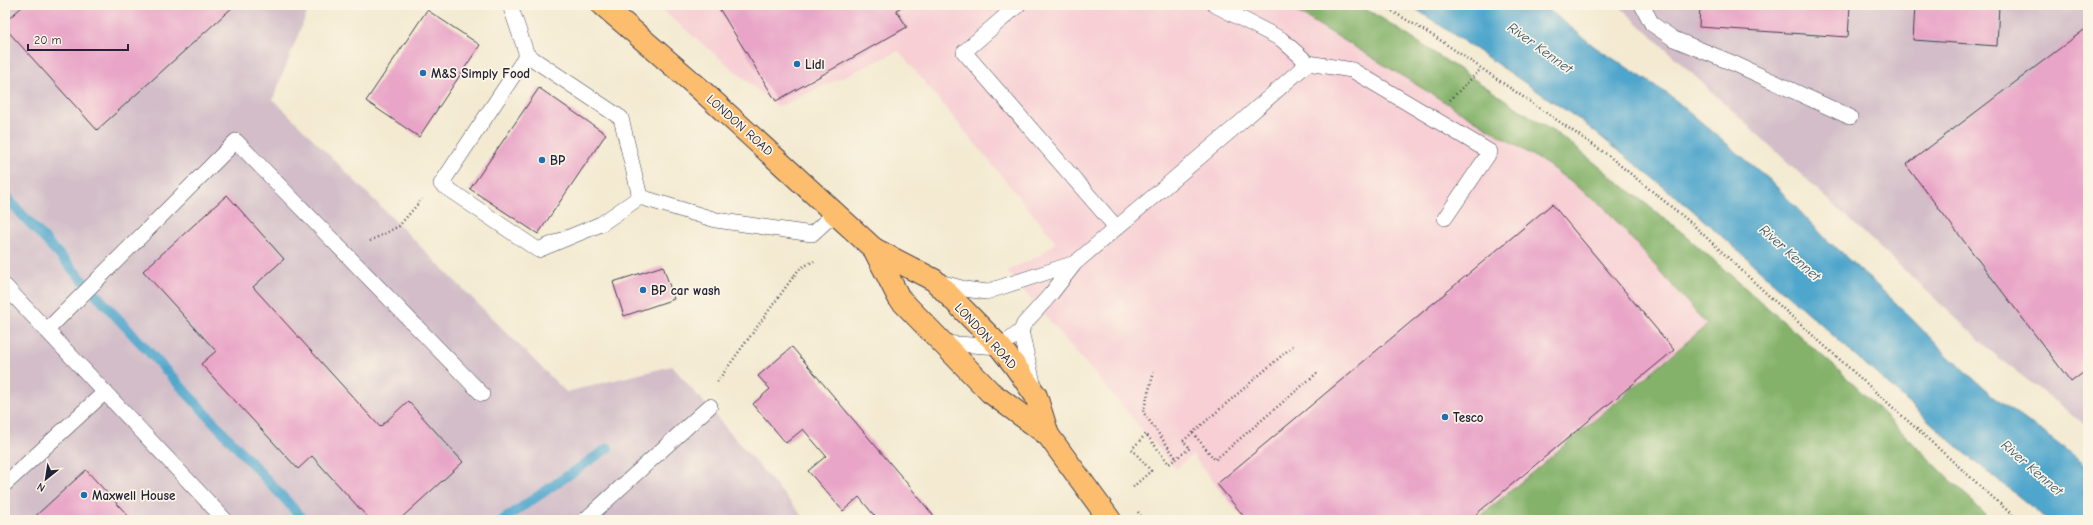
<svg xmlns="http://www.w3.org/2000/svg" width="2093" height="525" font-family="'Comic Neue',sans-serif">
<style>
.built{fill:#f7cfd4}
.industrial{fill:#d2bdc8}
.forest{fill:#84b26a;stroke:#536a52}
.water{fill:#4fa6cc;stroke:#386484}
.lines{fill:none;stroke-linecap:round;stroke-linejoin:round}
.stream{stroke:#4fa6cc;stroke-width:10}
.building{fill:#e9a5c7}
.service-casing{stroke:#414052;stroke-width:16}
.primary-casing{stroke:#414052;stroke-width:24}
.path{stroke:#414052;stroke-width:2.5;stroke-dasharray:1 3;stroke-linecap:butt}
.service{stroke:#fff;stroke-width:15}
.primary{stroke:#fcbd6e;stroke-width:22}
.poi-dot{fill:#1f6fb2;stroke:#fcf5e5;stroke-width:1.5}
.labels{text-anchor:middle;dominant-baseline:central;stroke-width:3.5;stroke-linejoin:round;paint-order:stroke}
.poi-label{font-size:13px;font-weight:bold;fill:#22223b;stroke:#fcf5e5;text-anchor:start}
.street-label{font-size:13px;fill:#22223b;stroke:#fcf5e5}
.water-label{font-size:14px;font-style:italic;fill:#345775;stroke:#fcf5e5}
</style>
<rect width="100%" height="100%" fill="#fcf5e5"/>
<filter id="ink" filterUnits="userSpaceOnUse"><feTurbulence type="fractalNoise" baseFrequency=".025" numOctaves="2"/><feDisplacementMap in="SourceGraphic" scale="8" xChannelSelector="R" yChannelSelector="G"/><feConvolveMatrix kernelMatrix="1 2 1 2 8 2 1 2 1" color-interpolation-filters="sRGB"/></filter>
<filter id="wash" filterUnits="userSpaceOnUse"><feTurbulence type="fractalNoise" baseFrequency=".012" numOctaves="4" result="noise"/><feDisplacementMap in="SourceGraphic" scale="16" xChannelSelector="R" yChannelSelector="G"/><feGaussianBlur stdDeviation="0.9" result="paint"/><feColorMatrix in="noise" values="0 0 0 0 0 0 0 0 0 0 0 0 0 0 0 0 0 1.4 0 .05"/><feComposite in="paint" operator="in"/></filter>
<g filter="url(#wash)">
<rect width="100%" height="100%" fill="#f3ead1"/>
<polygon class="built" points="656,5 1286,5 1548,165 1604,207 1708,326 1476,520 1244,520 1192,455 1176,469 1007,271 1040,255 1056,242 899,51 778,107"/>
<g class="industrial">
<polygon points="5,5 310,5 273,99 566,392 672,366 806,520 5,520"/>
<polygon points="1618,5 2088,5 2088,427 2000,359"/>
</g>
<polygon class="forest" points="1286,5 1358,5 1383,19 1566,140 1685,235 1843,374 1991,520 1476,520 1707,325 1604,207 1548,165"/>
<polygon class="water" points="1410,5 1543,5 1595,47 1668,94 1771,181 1826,239 1895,302 1950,358 1993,396 2088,466 2088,520 2048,520 1966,454 1690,208 1580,120"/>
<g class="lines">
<g class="stream">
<polyline points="5,196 304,520"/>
<polyline points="503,520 608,448"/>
</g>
</g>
<g id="blocks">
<g class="building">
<polygon points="24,5 235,5 97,130 5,28 5,22"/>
<polygon points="717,5 905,5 896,10 907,27 776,101"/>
<polygon points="1700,5 1850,5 1848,37 1699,27"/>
<polygon points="1915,5 1999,5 1997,46 1913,40"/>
<polygon points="427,10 480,45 419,137 366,101"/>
<polygon points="2088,27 2088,369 2071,382 1906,165"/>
<polygon points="539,88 606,134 538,234 470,189"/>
<polygon points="227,195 284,259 253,287 380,427 408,401 463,462 399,520 370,520 312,456 298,469 201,364 216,351 143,271"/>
<polygon points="1552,204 1674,350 1469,520 1247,520 1217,484"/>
<polygon points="663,266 674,299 624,316 613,282"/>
<polygon points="792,347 906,482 937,520 878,520 859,497 843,511 808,471 826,456 803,429 786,443 753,404 770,389 758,376"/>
<polygon points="86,470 132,520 31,520"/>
</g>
</g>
</g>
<g filter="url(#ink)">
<use href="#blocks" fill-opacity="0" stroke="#414052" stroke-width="1"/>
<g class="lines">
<defs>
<g id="service">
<polyline points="510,5 527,55 621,118 640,197"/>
<polyline points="1018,5 964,52 1116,227"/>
<polyline points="1215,5 1281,39 1308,63"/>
<polyline points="1642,5 1652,24 1674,39 1735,64 1850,117"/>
<polyline points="527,55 441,184 538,250 601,224 640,197"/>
<polyline points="640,197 716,220 812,234 835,213"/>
<polyline points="936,281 965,289 986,292 1075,263"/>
<polyline points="5,286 225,520"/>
<polyline points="47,330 236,141 482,394"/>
<polyline points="1021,331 1034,387"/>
<polyline points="942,343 1000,347 1021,331 1024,324 1051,294 1075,263 1241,122 1308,63 1352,70 1490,152 1445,218"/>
<polyline points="5,484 105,392"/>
<polyline points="585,520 710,406"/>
</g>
<g id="primary">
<polyline points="603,5 700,89 874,249 934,280 1000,347 1015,366 1036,396 1048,435"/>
<polyline points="874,249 899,298 990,392 1048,435 1110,520"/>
</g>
</defs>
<use href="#service" class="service-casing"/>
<use href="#primary" class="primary-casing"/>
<g class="path">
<polyline points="1382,5 1440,40 1605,153 1690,222 1768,295 2018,520"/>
<polyline points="1450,100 1481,69"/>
<polyline points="370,241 399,226 422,199"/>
<polyline points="1154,372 1143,412 1176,458"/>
<polyline points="717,382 799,269 814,261"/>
<polyline points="1193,433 1215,460 1317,373"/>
<polyline points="1133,487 1151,471 1132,449 1146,434 1169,464 1190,448 1183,441 1294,345"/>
<polyline points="1138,512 1144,520"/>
</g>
<use href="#service" class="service"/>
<use href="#primary" class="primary"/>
</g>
</g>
<g class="poi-dot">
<circle cx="797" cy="64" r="4"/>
<circle cx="423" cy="73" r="4"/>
<circle cx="542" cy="160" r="4"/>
<circle cx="643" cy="290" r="4"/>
<circle cx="1445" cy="417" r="4"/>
<circle cx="84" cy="495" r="4"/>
</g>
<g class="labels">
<g class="poi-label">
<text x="805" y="64">Lidl</text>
<text x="431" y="73">M&amp;S Simply Food</text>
<text x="550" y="160">BP</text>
<text x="651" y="290">BP car wash</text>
<text x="1453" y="417">Tesco</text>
<text x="92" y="495">Maxwell House</text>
</g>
<g class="street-label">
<text transform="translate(740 125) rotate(42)">LONDON ROAD</text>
<text transform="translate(986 336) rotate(47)">LONDON ROAD</text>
</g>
<g class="water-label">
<text transform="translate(1540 48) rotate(36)">River Kennet</text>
<text transform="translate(1790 253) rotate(42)">River Kennet</text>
<text transform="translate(2032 468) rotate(41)">River Kennet</text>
</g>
</g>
<rect width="2093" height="525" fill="none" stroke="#fcf5e5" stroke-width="20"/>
<g transform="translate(46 479) rotate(210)" stroke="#fcf5e5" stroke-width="3" paint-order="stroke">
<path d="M0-3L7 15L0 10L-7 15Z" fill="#22223b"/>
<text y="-6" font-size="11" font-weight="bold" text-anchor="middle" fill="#22223b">N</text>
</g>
<path d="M28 44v6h100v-6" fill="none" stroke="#22223b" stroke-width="2"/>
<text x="34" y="44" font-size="12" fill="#22223b" stroke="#fcf5e5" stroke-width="3" paint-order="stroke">20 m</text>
</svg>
